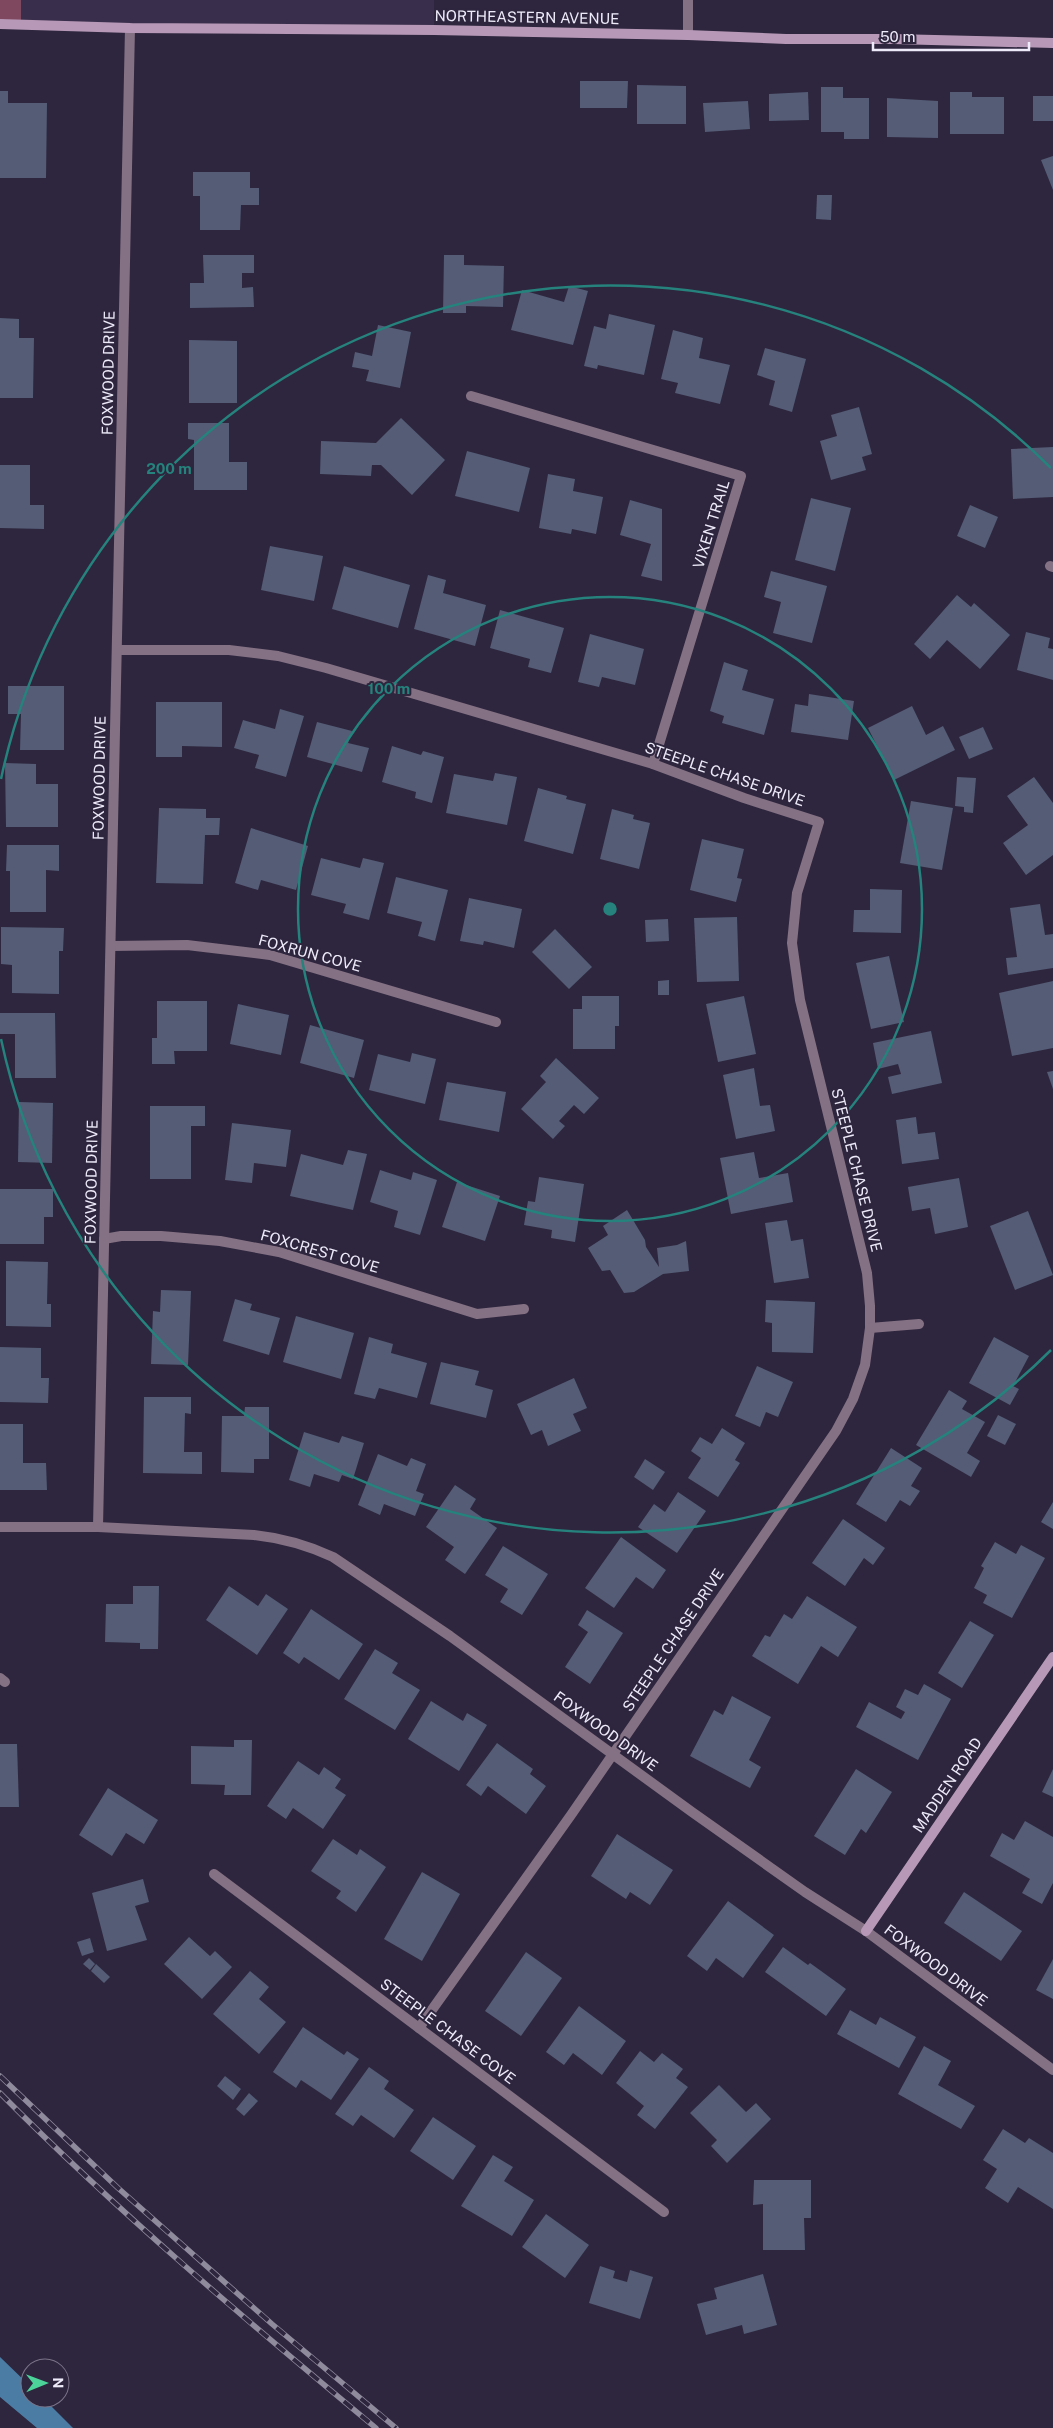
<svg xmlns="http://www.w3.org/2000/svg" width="1053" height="2428" font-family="'Public Sans',sans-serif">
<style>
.built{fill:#392f4c}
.forest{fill:#7f485f}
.water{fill:#4b7da4}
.building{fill:#545c76}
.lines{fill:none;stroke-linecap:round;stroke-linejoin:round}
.street{stroke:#847184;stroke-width:10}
.secondary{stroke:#b799b7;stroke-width:10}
.rail-casing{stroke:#908a9d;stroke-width:5.5}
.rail{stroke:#2e263e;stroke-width:4;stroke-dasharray:11;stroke-linecap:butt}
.ring{fill:none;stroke:#25827c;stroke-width:2.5}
.labels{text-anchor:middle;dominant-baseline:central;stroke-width:4;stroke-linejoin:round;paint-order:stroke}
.street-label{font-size:15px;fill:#eeeaf9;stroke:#2e263e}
.centre{fill:#25827c;stroke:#2e263e;stroke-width:2.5}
.ring-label{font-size:15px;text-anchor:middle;font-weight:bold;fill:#25827c;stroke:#2e263e;stroke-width:4;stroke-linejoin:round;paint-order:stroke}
</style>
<rect width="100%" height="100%" fill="#2e263e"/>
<polygon class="built" points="21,0 434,0 434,30 21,25"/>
<polygon class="forest" points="0,0 21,0 21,25 0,24"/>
<polygon class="water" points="0,2357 30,2386 30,2398 43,2398 73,2428 37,2428 0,2397"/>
<g class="building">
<polygon points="580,81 628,81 627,108 580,108"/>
<polygon points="637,85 686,86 686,124 637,124"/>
<polygon points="821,87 843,87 843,98 869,98 869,139 844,139 844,132 821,132"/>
<polygon points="0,91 8,91 8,103 47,103 46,178 0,178"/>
<polygon points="808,92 809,120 769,121 769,94"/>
<polygon points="950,92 972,92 972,97 1004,97 1004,134 950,134"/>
<rect x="1033" y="96" width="20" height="25"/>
<polygon points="887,98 938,101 938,138 887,137"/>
<polygon points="748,101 750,129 705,132 703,103"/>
<polygon points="1053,156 1053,190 1041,160"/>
<polygon points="193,172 250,172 250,188 259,188 259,205 241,205 240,230 200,230 200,196 193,196"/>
<polygon points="817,195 832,195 831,220 816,219"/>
<polygon points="203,255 254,255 254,273 242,273 242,288 253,287 254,307 190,308 190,283 204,283"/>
<polygon points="444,255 464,255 464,265 504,266 503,307 466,306 466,313 443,313"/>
<polygon points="569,286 588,291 573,345 511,330 522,290 564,302"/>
<polygon points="609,314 655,325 644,375 598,365 597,369 584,366 594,326 606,329"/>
<polygon points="0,318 19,319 19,338 34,338 33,398 0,398"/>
<polygon points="378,325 411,332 400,388 366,381 369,370 352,367 355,352 372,356"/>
<polygon points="673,330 703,338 699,358 730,365 720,404 675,393 678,383 661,379"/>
<polygon points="189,340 237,341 237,403 189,403"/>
<polygon points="765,348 806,359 792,412 769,405 775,381 757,375"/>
<polygon points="859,407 872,454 862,457 866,470 831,480 820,441 837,436 831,415"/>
<polygon points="401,418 445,460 412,495 381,465 372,465 371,476 320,474 321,441 376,443"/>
<polygon points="188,423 229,423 229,462 247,462 247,490 194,490 194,440 188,439"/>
<polygon points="1053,447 1053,497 1013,499 1011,449"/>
<polygon points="467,451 530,468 519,512 455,496"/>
<polygon points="0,465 30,465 30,505 44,505 44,529 0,528"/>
<polygon points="548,474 575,479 573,491 603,497 596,534 572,529 571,534 539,528"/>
<polygon points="811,498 851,508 835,571 795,560"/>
<polygon points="630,500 662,509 662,581 641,576 651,544 620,535"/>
<polygon points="970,505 998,517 985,548 957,536"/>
<polygon points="270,546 323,556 314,601 261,590"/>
<polygon points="344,566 410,585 398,628 332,609"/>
<polygon points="771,571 827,586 812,643 773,633 781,602 764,597"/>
<polygon points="428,575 446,580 443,593 486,605 475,646 414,629"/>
<polygon points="957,595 971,607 974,603 1010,635 980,669 947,640 930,659 914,644"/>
<polygon points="500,610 564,628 551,673 528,667 530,659 490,648"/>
<polygon points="1026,632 1050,638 1048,648 1053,649 1053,680 1017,670"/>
<polygon points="590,634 644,649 635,685 602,677 599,687 578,682"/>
<polygon points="724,662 748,670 742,690 774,699 764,735 722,723 724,716 710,711"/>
<polygon points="8,686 64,686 64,750 20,750 21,714 8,714"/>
<polygon points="809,694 854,701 848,740 791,732 795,704 808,706"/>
<polygon points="156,702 222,702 222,747 182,746 182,757 156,757"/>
<polygon points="912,706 926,735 943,726 955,750 894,780 868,728"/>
<polygon points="280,709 304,716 286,777 255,768 259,755 234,748 243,720 275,729"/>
<polygon points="317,722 352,731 348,743 369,748 362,772 307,757"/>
<polygon points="983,727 993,749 969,759 959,737"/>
<polygon points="392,746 421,755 423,751 444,757 432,803 415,798 416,792 382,782"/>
<polygon points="5,763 36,764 36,784 58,784 58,827 6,827"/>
<polygon points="495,773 517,777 507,825 446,813 454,774 493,781"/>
<polygon points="957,777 976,778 973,813 964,812 964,807 955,806"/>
<polygon points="1034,777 1053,803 1053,855 1026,875 1003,843 1028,825 1007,796"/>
<polygon points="538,788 567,796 566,799 586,804 573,854 524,841"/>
<polygon points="911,801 953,808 942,870 900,863"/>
<polygon points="159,808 206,809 206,818 220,818 219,835 205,835 203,884 156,883"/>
<polygon points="612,809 634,815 633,819 650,823 639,869 600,859"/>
<polygon points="251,828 308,846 296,890 261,880 258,890 235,883"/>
<polygon points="702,839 744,849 737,878 742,879 736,902 690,890"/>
<polygon points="7,845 59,845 59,871 46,870 46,912 10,912 10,871 6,871"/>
<polygon points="321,858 360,868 363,858 384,863 369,920 343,913 346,904 311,895"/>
<polygon points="396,877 448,890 435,941 418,936 422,922 387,913"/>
<polygon points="870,889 902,890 901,933 853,932 854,910 870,910"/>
<polygon points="469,898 522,909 514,948 484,941 483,945 460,941"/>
<polygon points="1040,904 1045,935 1053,934 1053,968 1008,975 1006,958 1017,957 1010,908"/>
<polygon points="737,917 739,981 697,982 694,918"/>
<polygon points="668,919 669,941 646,942 645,920"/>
<polygon points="1,927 64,928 63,951 59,951 59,994 12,993 12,965 1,964"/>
<polygon points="555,929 592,967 569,989 532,952"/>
<polygon points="889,956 904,1022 871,1029 856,963"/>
<polygon points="669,980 669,995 658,995 658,981"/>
<polygon points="1053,981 1053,1048 1012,1056 999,993"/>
<polygon points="582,996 619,996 619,1026 615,1026 615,1049 573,1049 573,1009 582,1009"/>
<polygon points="744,996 756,1054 718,1062 706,1004"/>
<polygon points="157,1001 207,1001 207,1051 174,1051 175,1064 152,1064 152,1038 157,1038"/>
<polygon points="238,1004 289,1015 281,1055 230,1044"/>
<polygon points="0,1013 55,1013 56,1078 15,1078 15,1034 0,1034"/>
<polygon points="310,1025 364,1040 354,1078 300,1063"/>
<polygon points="931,1031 942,1083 892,1094 888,1077 901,1074 898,1064 878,1069 873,1043"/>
<polygon points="412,1053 436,1059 425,1104 369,1090 378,1054 410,1062"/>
<polygon points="556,1058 599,1098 584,1114 574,1105 559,1121 565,1126 553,1139 521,1109 546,1082 540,1076"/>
<polygon points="754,1068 760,1106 770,1105 775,1131 736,1139 723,1075"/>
<polygon points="1053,1071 1053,1089 1047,1072"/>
<polygon points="447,1082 506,1092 499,1132 439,1120"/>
<polygon points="19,1102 53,1103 52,1163 18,1162"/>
<polygon points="150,1106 205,1106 205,1126 191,1126 191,1179 150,1179"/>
<polygon points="916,1117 918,1134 935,1132 939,1159 902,1164 896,1120"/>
<polygon points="232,1123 291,1130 286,1167 254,1163 252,1183 225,1180"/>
<polygon points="348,1150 367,1154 353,1210 290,1196 301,1154 343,1165"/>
<polygon points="754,1152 759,1178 788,1173 793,1202 731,1214 720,1158"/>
<polygon points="380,1170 411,1180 413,1172 437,1180 420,1235 394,1227 398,1211 370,1202"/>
<polygon points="539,1177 584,1184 575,1242 551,1238 552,1230 524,1225 528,1201 535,1202"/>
<polygon points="959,1178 968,1227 935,1234 930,1208 912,1211 908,1187"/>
<polygon points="457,1182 500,1196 485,1241 442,1227"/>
<polygon points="0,1189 53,1189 53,1217 44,1217 44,1244 0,1244"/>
<polygon points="627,1210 645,1240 646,1247 659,1267 657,1248 677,1245 686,1241 689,1271 663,1274 634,1292 624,1293 610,1270 602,1271 588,1248 608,1235 603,1226"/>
<polygon points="1028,1211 1053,1275 1015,1290 990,1226"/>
<polygon points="787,1220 791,1241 803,1239 809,1278 774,1283 765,1223"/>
<polygon points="6,1261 48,1262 47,1304 51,1304 51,1327 6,1326"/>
<polygon points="161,1290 191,1291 188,1365 151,1364 153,1311 160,1312"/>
<polygon points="235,1299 252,1304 250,1310 280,1318 269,1355 223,1341"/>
<polygon points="766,1300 815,1302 813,1353 772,1352 772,1323 765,1322"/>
<polygon points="296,1316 354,1333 341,1379 283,1362"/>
<polygon points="369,1337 393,1344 391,1353 427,1363 417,1398 379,1388 375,1399 354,1394"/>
<polygon points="994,1337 1029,1356 1013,1386 1019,1389 1010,1405 969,1383"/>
<polygon points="0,1347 41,1348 41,1378 49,1378 48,1403 0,1402"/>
<polygon points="441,1362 479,1371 475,1385 493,1390 486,1418 430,1404"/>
<polygon points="757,1366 793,1382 778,1417 766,1412 760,1427 735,1416"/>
<polygon points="574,1378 587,1408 573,1414 581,1431 548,1446 542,1430 531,1435 517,1404"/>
<polygon points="949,1390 967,1401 962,1409 985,1422 967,1453 980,1461 971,1477 916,1445"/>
<polygon points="144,1397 191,1397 191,1414 185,1413 184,1452 202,1452 202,1474 143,1473"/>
<polygon points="245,1407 269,1407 269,1459 254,1459 254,1473 221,1472 222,1416 244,1416"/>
<polygon points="998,1415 1016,1424 1005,1445 987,1436"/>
<polygon points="0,1424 23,1424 23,1463 46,1463 47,1490 0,1490"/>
<polygon points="722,1428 745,1443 735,1460 740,1463 718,1497 688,1478 701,1458 691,1451 700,1437 712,1444"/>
<polygon points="304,1432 339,1443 342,1436 364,1443 353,1479 342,1475 339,1482 314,1474 310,1487 289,1480"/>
<polygon points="891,1448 922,1468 911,1486 920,1491 910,1506 900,1500 886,1522 856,1504"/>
<polygon points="378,1454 407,1466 411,1458 426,1464 416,1491 424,1494 415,1516 384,1504 380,1515 358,1505"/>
<polygon points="645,1459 665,1472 653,1490 634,1477"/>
<polygon points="455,1485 476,1499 470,1509 497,1528 465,1574 445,1560 454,1547 426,1527"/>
<polygon points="678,1492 706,1511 677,1553 638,1527 654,1504 665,1512"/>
<polygon points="1053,1502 1053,1529 1041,1522"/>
<polygon points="843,1519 885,1548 873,1565 864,1558 845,1586 812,1563"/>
<polygon points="621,1537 666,1570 653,1589 636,1577 614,1608 585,1588"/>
<polygon points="995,1542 1016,1554 1021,1545 1045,1558 1012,1618 983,1603 987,1595 974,1588 984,1568 981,1566"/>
<polygon points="503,1546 548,1574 522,1615 500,1602 508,1589 485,1575"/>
<polygon points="133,1586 159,1586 158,1649 140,1649 140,1643 105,1642 106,1604 133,1604"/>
<polygon points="229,1586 258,1606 266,1594 288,1609 257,1655 206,1620"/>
<polygon points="807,1596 857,1627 838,1657 821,1646 798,1684 752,1656 765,1635 770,1637 784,1614 792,1619"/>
<polygon points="311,1609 363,1644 339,1680 304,1657 299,1664 283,1653"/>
<polygon points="587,1610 623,1633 590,1684 565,1667 588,1632 578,1625"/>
<polygon points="970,1621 994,1635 962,1688 938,1673"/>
<polygon points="375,1649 398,1663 392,1673 420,1690 395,1730 344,1699"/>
<polygon points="924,1684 951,1699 918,1760 856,1727 869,1702 901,1719 905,1712 896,1707 905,1689 918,1695"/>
<polygon points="732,1696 771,1717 749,1760 761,1767 750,1788 690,1756 714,1710 723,1715"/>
<polygon points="431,1701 463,1721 467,1713 487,1725 459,1771 408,1739"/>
<polygon points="234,1740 252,1740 251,1795 224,1795 225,1785 191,1784 191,1746 234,1747"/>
<polygon points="497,1743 533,1769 530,1774 546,1786 526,1814 488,1786 481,1796 466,1785"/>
<polygon points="0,1744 17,1744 19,1807 0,1807"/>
<polygon points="298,1761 319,1775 324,1767 341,1779 335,1788 346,1795 323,1829 293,1808 286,1819 267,1806"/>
<polygon points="856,1769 892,1792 866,1833 861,1829 845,1855 814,1836"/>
<polygon points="1053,1769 1053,1797 1042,1792"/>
<polygon points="108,1788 158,1820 144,1844 126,1833 112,1856 79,1835"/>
<polygon points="1025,1821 1053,1837 1053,1883 1042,1904 1022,1893 1030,1879 990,1856 1002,1833 1014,1840"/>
<polygon points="617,1834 673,1870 650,1905 630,1892 626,1899 591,1876"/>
<polygon points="333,1839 357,1855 360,1849 386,1867 356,1912 336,1898 341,1891 311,1871"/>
<polygon points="422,1872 460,1894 422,1961 384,1939"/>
<polygon points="143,1879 149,1902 135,1906 147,1940 107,1951 92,1893"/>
<polygon points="964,1892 1022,1931 1001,1961 944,1923"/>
<polygon points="728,1901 774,1935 743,1978 716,1958 707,1971 687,1956"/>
<polygon points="189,1937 210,1956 215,1951 232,1967 202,1999 164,1964"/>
<polygon points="90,1938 94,1952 82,1956 77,1942"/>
<polygon points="783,1947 808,1965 810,1963 846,1989 826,2016 765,1972"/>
<polygon points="526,1952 562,1978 521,2036 485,2011"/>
<polygon points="89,1958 95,1964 90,1970 83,1964"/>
<polygon points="1053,1959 1053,1999 1036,1990"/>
<polygon points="96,1964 110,1977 104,1983 91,1971"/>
<polygon points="250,1971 269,1987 259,1999 286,2022 259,2054 213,2014"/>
<polygon points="579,2006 626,2041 602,2075 573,2053 564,2065 546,2052"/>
<polygon points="850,2010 876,2025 880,2017 916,2037 899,2068 837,2034"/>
<polygon points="303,2027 344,2055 347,2051 359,2059 331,2100 301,2080 296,2088 273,2072"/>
<polygon points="924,2046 951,2061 938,2085 975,2106 961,2129 898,2094"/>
<polygon points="640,2051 654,2062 662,2053 683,2069 676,2078 688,2087 655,2129 637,2115 644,2106 616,2083"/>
<polygon points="369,2067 389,2081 384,2089 414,2110 394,2138 361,2115 353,2126 335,2114"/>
<polygon points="225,2076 241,2089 233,2100 217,2086"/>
<polygon points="719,2085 746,2112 756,2103 771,2119 727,2163 711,2146 717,2140 690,2113"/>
<polygon points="249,2093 258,2101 244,2116 236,2109"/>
<polygon points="433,2117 476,2146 453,2180 410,2151"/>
<polygon points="1003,2129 1025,2143 1029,2138 1053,2153 1053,2209 1018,2187 1008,2203 985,2188 997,2169 983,2160"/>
<polygon points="493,2155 513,2167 504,2181 534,2200 512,2236 461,2206"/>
<polygon points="754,2180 811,2180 811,2218 804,2218 805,2250 763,2250 763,2204 753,2205"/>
<polygon points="546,2214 589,2245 565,2278 522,2247"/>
<polygon points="600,2266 615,2271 613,2278 627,2282 630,2270 653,2277 640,2319 589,2303"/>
<polygon points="763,2274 777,2325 744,2334 742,2325 706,2335 697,2304 717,2299 714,2288"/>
</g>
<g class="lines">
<g class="street">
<polyline points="688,35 688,0"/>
<polyline points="471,396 741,476 653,764"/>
<polyline points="1050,566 1053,567"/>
<polyline points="117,650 229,650 278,656 326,668 653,764 744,798 819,822 797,893 792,943 800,1000 867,1273 870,1306 870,1328 865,1365 853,1399 836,1431 571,1815 419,2028"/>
<polyline points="111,946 187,945 270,955 496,1022"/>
<polyline points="104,1239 121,1236 161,1236 220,1241 279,1252 477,1314 524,1309"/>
<polyline points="870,1328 919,1324"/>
<path d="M0,1527H98L254,1535C282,1538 307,1545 333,1557L450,1636L692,1812L805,1892L866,1931L1053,2070"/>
<polyline points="98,1527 130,28"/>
<polyline points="0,1678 5,1682"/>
<polyline points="214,1874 664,2212"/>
</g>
<g class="secondary">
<polyline points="0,24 130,28 434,30 688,35 786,39 893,39 1053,43"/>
<polyline points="866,1931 1053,1657"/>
</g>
<defs>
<g id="rail">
<polyline points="0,2076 118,2188 272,2324 396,2428"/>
<path d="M0,2093C118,2212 247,2321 376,2428"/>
</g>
</defs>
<use href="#rail" class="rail-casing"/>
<use href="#rail" class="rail"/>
</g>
<g class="ring">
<circle cx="610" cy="909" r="312"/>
<path d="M1051 1350A623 623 0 0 1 1 1039M1 779A623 623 0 0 1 1051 468"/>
</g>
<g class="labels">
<g class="street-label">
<text transform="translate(527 17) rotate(1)">NORTHEASTERN AVENUE</text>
<text transform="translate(108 373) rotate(-89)">FOXWOOD DRIVE</text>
<text transform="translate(711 524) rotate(-73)">VIXEN TRAIL</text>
<text transform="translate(725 774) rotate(19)">STEEPLE CHASE DRIVE</text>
<text transform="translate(99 778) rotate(-89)">FOXWOOD DRIVE</text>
<text transform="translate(310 953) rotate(15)">FOXRUN COVE</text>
<text transform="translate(857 1170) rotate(76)">STEEPLE CHASE DRIVE</text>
<text transform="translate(91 1182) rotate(-89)">FOXWOOD DRIVE</text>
<text transform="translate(320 1251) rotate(16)">FOXCREST COVE</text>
<text transform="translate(673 1640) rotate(-56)">STEEPLE CHASE DRIVE</text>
<text transform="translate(606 1731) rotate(36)">FOXWOOD DRIVE</text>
<text transform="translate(947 1785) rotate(-56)">MADDEN ROAD</text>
<text transform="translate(936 1965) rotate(37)">FOXWOOD DRIVE</text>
<text transform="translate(448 2031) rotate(37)">STEEPLE CHASE COVE</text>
</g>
</g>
<circle cx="610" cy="909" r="8" class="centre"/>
<g class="ring-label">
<text x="169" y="474">200 m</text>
<text x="389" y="694">100 m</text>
</g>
<g transform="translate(45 2383) rotate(89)"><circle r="24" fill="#2e263e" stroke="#7b7489"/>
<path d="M0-4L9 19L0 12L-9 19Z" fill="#4cd39a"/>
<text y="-8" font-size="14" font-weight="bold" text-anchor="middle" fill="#eeeaf9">N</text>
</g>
<path d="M873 42v8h156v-8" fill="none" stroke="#eeeaf9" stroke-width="2.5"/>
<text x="880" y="42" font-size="15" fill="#eeeaf9" stroke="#2e263e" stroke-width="4" paint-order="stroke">50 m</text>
</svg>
